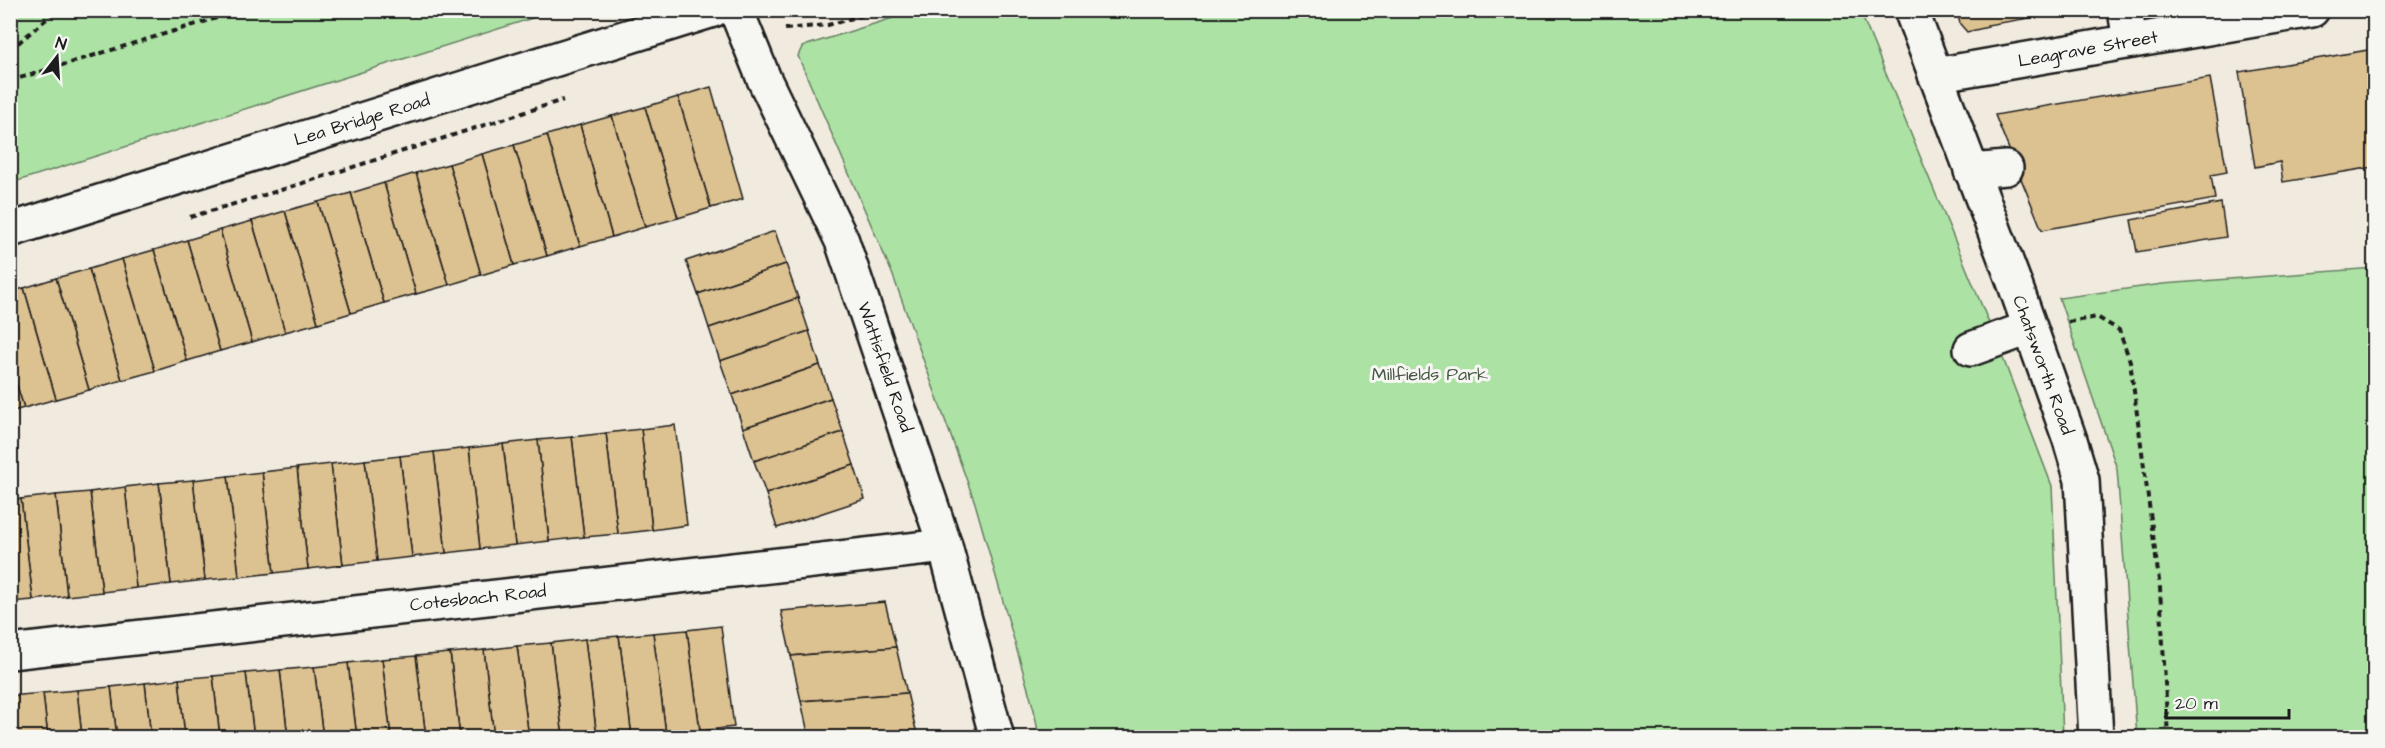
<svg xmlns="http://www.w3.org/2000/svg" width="2385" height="748" font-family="'Architects Daughter',sans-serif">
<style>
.green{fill:#ade2a5;stroke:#647f60;stroke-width:1.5}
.building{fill:#dcc191;stroke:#1c1c1c;stroke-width:1.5}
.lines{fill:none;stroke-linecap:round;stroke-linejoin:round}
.minor-casing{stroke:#1c1c1c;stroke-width:38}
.major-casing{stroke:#1c1c1c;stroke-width:38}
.path{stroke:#1c1c1c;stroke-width:4;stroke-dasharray:6 4.5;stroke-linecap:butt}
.minor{stroke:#f6f6f2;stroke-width:33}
.major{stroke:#f6f6f2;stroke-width:33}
.labels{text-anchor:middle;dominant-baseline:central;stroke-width:6;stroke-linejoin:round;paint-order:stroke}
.street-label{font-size:18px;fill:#1c1c1c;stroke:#f6f6f2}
.park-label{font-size:18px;fill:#485745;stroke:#f6f6f2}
</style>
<rect width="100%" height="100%" fill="#f1ebdf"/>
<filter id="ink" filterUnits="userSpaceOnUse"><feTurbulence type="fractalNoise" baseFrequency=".0167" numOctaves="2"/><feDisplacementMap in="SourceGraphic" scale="12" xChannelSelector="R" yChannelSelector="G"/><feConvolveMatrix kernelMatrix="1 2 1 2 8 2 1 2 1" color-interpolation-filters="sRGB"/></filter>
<g filter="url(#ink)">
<g class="green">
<polygon points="11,10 555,10 555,11 11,183"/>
<polygon points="918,10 1860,11 1996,340 2052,486 2063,737 1039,737 1034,710 975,503 892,273 798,56 802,47 807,45"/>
<polygon points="2374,268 2374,737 2137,737 2117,469 2059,298 2163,284"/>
</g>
<g class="building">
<polygon points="1957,10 2022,10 2024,19 1987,25 1988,27 1967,32 1960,24"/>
<polygon points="2022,10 2052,10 2052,14 2024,19"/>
<polygon points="2374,49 2374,167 2283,182 2280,162 2255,167 2239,72"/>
<polygon points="2210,78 2227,172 2211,175 2215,199 2042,230 1995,115"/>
<polygon points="711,87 743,199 711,208 678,97"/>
<polygon points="678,97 711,208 678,218 645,107"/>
<polygon points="645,107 678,218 645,227 612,116"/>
<polygon points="612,116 645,227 612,237 580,125"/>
<polygon points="580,125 612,237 580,246 547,135"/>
<polygon points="547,135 580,246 547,256 514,145"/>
<polygon points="514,145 547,256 514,265 482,154"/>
<polygon points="482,154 514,265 481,275 449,164"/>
<polygon points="449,164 481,275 449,285 416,173"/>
<polygon points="416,173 449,285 416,294 384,183"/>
<polygon points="384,183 416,294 384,303 351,193"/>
<polygon points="351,193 384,303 351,313 318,202"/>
<polygon points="318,202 351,313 318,323 285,211"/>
<polygon points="2221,203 2226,237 2137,252 2131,220"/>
<polygon points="285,211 318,323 285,332 252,221"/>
<polygon points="252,221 285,332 252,342 220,230"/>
<polygon points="220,230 252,342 220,351 187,240"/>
<polygon points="775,231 786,264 698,294 686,261"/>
<polygon points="187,240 220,351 187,361 154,250"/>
<polygon points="154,250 187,361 155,371 122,259"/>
<polygon points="122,259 155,371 122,380 89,269"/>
<polygon points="786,264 798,298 709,328 698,294"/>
<polygon points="89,269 122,380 89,390 56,278"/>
<polygon points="56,278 89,390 56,399 24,288"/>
<polygon points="24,288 56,399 24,408 10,364 10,292"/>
<polygon points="798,298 809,331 720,361 709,328"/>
<polygon points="809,331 820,365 732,395 720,361"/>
<polygon points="10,364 24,408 10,412"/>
<polygon points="820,365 831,398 743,428 732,395"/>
<polygon points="831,398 843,432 754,461 743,428"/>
<polygon points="675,425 687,525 652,530 641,429"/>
<polygon points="641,429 652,530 618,534 606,433"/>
<polygon points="843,432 854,465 766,494 754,461"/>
<polygon points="606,433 618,534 584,537 572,437"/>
<polygon points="572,437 584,537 549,541 538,440"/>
<polygon points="538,440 549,541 515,545 503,444"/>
<polygon points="503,444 515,545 480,549 469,448"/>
<polygon points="469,448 480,549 446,553 434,452"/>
<polygon points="434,452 446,553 412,557 400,456"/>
<polygon points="400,456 412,557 377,561 365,460"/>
<polygon points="365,460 377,561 343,565 331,464"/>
<polygon points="331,464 343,565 308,569 297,468"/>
<polygon points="854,465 865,499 777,528 766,494"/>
<polygon points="297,468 308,569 274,573 262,472"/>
<polygon points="262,472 274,573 239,577 228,476"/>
<polygon points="228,476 239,577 205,580 193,480"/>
<polygon points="193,480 205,580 171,584 159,483"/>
<polygon points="159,483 171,584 136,588 125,487"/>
<polygon points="125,487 136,588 102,592 90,492"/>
<polygon points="90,492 102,592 67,596 56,495"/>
<polygon points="56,495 67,596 33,600 21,499"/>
<polygon points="21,499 33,600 10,602 10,500"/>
<polygon points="885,602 896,647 791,656 781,611"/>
<polygon points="721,626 734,727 700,731 687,630"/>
<polygon points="687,630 700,731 666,734 653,633"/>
<polygon points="653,633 666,734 632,737 619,636"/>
<polygon points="619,636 632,737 597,738 585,639"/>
<polygon points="585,639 597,738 563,738 551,643"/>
<polygon points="551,643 563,738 529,738 517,646"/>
<polygon points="517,646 529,738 494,738 484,650"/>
<polygon points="896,647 907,693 801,701 791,656"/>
<polygon points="484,650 494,738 460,738 450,653"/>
<polygon points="450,653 460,738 426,738 416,656"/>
<polygon points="416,656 426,738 391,738 382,659"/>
<polygon points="382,659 391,738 357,738 348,663"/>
<polygon points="348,663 357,738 323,738 314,667"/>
<polygon points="314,667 323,738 288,738 280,670"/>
<polygon points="280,670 288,738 254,738 246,673"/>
<polygon points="246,673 254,738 220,738 213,676"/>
<polygon points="213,676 220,738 185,738 179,679"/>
<polygon points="179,679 185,738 151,738 145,683"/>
<polygon points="145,683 151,738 117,738 111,687"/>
<polygon points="111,687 117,738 82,738 77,690"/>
<polygon points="77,690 82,738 48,738 43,693"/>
<polygon points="43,693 48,738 14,738 10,696"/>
<polygon points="907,693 918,738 809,738 801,701"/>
</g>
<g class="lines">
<defs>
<g id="minor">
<polyline points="736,10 764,79 842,241 945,546 997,738"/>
<polyline points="1911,10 2014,282 2070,440 2082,480 2096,738"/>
<polyline points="2125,10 2130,41"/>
<polyline points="1935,75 2312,10"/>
<polyline points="1971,171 2006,168"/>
<polyline points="1971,349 2029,328"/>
<polyline points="10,652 945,546"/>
</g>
<polyline id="major" points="10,230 713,10"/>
</defs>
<use href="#minor" class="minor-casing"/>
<use href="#major" class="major-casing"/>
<g class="path">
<polyline points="785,29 828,25 881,10"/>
<polyline points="10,50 57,10"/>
<polyline points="10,81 243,10"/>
<polyline points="190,217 281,190 563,100"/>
<polyline points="2068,322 2097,317 2119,330 2130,361 2160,588 2168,738"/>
</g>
<use href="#minor" class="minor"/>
<use href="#major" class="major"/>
</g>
</g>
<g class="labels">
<g class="street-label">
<text transform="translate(2088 49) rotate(-10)">Leagrave Street</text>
<text transform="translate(362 120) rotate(-17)">Lea Bridge Road</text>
<text transform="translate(2043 365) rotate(70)">Chatsworth Road</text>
<text transform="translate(885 367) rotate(71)">Wattisfield Road</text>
<text transform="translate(478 598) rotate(-6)">Cotesbach Road</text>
</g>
<g class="park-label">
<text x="1430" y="374">Millfields Park</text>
</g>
</g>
<rect width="2385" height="748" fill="none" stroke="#f6f6f2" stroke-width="36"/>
<rect x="18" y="18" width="2349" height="712" fill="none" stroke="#1c1c1c" stroke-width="2" filter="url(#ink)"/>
<g transform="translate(57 57) rotate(17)" stroke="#f6f6f2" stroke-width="4.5" paint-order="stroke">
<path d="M0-4.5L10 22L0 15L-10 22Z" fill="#1c1c1c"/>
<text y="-9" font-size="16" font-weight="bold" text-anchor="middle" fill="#1c1c1c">N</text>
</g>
<path d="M2166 709v9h123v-9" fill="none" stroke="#1c1c1c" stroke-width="3"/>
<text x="2175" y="709" font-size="18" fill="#1c1c1c" stroke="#f6f6f2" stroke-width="4.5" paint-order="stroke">20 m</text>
</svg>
